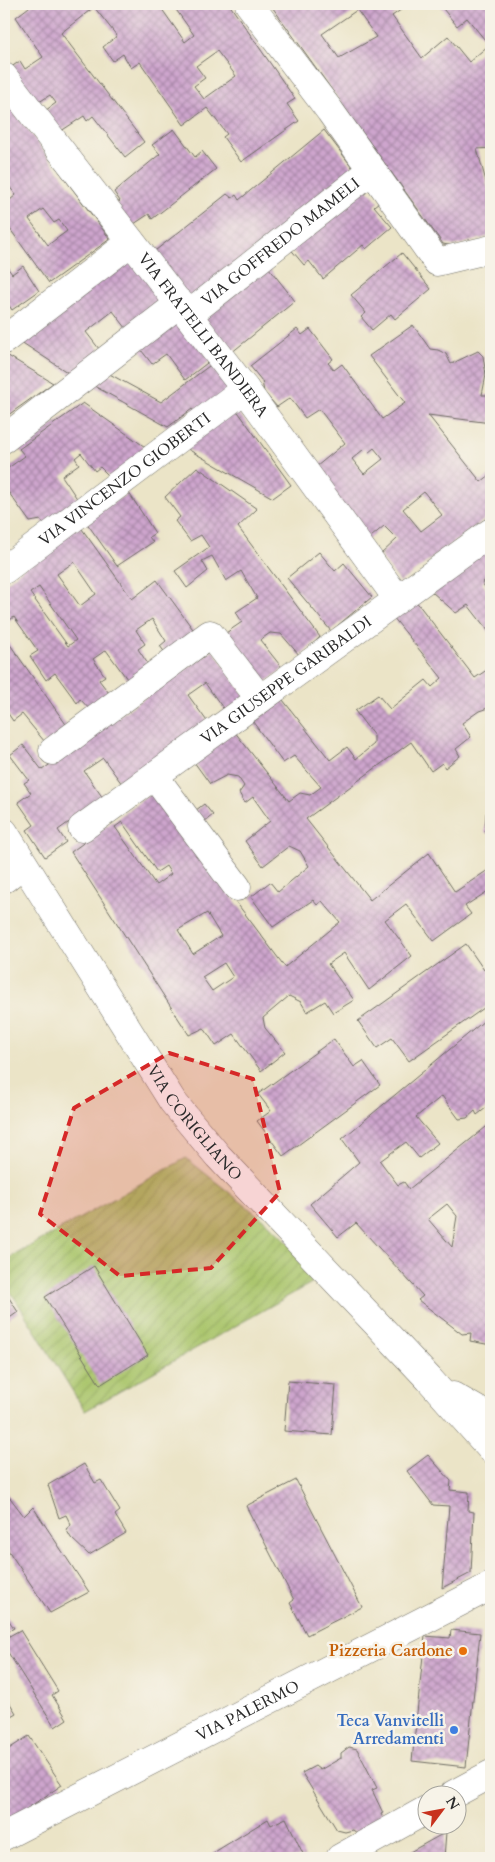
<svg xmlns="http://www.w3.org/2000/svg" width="495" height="1862" font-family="Cardo,serif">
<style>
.garden{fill:url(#garden-furrows);stroke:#6b784c}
.building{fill:url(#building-cross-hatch);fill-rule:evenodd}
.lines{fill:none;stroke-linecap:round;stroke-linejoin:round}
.minor-casing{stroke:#6e6c62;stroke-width:29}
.minor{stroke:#fff;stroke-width:28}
.marked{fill:#d62828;fill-opacity:0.2;stroke:#d62828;stroke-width:4;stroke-dasharray:10 6;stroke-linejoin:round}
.food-dot{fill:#e8710a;stroke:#f7f3e8;stroke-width:2}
.shop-dot{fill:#3f7fe0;stroke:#f7f3e8;stroke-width:2}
.labels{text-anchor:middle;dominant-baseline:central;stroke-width:5;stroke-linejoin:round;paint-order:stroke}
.street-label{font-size:16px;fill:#2b2b2b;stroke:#f7f3e8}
.food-label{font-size:16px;font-weight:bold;fill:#c56008;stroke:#f7f3e8;text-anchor:end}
.shop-label{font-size:16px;font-weight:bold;fill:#366cbe;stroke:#f7f3e8;text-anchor:end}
</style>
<defs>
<pattern id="garden-furrows" width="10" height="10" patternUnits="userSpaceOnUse" patternTransform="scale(1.25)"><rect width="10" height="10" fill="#abc66d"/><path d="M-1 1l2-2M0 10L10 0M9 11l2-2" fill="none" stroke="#93aa5f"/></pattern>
<pattern id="building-cross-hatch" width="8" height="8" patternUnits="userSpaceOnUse" patternTransform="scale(1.25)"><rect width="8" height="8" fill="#cea5cd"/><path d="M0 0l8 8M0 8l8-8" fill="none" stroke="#a787a7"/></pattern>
</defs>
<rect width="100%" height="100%" fill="#f7f3e8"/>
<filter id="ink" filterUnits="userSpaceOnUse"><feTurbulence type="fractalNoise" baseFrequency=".02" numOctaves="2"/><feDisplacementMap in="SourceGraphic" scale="10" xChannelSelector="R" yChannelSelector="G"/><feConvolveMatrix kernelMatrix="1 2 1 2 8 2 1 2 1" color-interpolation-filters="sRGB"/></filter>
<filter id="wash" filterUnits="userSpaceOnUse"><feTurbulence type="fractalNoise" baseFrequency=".0096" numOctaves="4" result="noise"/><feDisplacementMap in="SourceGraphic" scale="20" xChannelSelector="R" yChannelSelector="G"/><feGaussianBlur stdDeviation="1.12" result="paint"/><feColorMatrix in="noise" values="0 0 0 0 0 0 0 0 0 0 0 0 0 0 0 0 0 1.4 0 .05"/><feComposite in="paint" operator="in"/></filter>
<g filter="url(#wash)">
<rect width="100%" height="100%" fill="#ebe4c7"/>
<polygon class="garden" points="186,1158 270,1225 322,1277 85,1411 4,1281 4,1261"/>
<g id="blocks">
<g class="building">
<path d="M33,4H161L159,5L185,42L194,35L172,4H229L295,99L287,104L299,121L241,162L223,137L227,134L207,108L184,125L140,62L131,68L123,54L113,61L103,47L117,36L94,7L61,33L144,142L125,157L93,116L87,121L84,116L55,135L39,115L56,103L50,95L30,108L4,72L20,61L25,69L43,57L16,17ZM217,51L236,76L204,99L194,86L205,78L196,66Z"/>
<path d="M270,4H333L335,7L340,4H402L405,7L392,16L422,58L448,36L469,62L489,45L467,18L457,26L439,4H491V148L477,149L489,192L491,193V236L454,246L443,244ZM357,10L376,37L339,58L322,34Z"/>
<path d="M4,98L110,239L49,283L10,229L4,233V205L16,195L4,180ZM43,209L54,223L59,220L67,231L48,245L29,219Z"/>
<polygon points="174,129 195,157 202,151 216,169 152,219 149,214 131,226 115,205 120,201 114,192 160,154 152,145"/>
<polygon points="324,130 355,171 188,301 151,254 227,194 232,198 236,195 239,200"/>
<polygon points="363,184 379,202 374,206 392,227 366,249 363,245 323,279 309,261 304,265 288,246"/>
<polygon points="402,253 431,289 395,319 391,314 372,330 361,317 366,313 351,295"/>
<polygon points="130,255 164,299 130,333 113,311 86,332 103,354 73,376 12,336"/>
<polygon points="4,263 12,274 23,266 39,291 12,310 4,298"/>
<polygon points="265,263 295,301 231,353 201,315"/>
<polygon points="178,316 211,360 185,380 166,354 152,364 138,346"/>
<path d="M413,325L430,349L438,350L446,354L451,364L478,351L483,356L486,375L482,395H491V423L428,415L481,482L491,474V515L400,582L380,555L397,539L384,526L365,542L311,471L345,443L319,409L305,418L290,398L277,407L264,392L262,381L250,366L297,329L302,335L310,329L333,359L328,363L334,370L342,364L382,419L405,403L369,356ZM374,448L383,459L364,474L352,459L364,449L368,453ZM424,492L442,515L421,531L403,509Z"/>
<polygon points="5,354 53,383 4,418 4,355"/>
<polygon points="213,363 233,390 198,417 192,409 168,427 87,382 104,371 161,402"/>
<polygon points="83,403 148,449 112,479 100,467 95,471 81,453 75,458 79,464 62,476 80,503 44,524 41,520 30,522 4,486 7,482 4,477 4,471 25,456 19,449"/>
<polygon points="236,409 291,485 273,498 184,447"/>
<polygon points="197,467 257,509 238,527 320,637 300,656 281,634 270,633 260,640 283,669 256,689 220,637 242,622 236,612 257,598 241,571 226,581 212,556 202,561 208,571 187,588 175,571 209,547 201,535 190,541 175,521 180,517 165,497"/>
<polygon points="129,493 155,533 149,537 153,542 117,566 84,519"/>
<path d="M77,522L132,599L157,580L195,632L166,654L160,646L166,641L152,619L136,630L145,644L138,649L150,667L130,683L106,650L93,659L105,676L99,680L112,697L92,712L80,699L77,703L55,673L46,680L30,656L38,651L14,617L4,624V585ZM74,562L96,594L80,606L57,574ZM39,587L76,640L68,646L30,593Z"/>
<polygon points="491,543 491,575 482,583 491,596 491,631 489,632 468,605 456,613 432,592"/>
<polygon points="319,552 335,571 344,563 372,597 331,631 287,578"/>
<path d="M415,600L475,678L491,667V707L479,711L462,723L471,737L456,749L460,756L445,768L442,763L431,771L411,742L306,819L370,900L429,853L455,892L491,868V891H488L465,906L471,914L434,941L406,904L385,920L412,956L369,990L344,953L328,964L354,1000L333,1013L325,1001L307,1012L301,1002L289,996L263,1018L265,1028L285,1052L261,1071L234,1034L216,1046L204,1028L189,1035L71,852L153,792L285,967L340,922L322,901L317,905L313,900L273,927L251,897L270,882L278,892L309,866L300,851L289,846L263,866L245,841L270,821L253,797L245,803L239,793L244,786L238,777L227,775L210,784L194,762L234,731L289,801L300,793L310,795L321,787L294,756L283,763L253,722L283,700L330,760L347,747L356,759L374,744V736L355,711L378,695L390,709L426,680L432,687L442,678L393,617ZM122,822L157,872L166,866L171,874L156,885L115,827ZM207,913L221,936L193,954L178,930ZM224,963L233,977L212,991L202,977Z"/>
<polygon points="4,636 70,730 49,747 22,714 13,721 5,709 4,710 4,692 8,689 4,683"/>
<polygon points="213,650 246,697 225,711 205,683 188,695 209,724 122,784 103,758 84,771 103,798 58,830 66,842 45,857 27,830 34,825 18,802 31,793 24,783 29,780 10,755 23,745 42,770"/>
<polygon points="204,804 213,815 200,825 191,814"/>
<polygon points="491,808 491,833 485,833 486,813"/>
<polygon points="466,944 484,970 488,967 491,972 491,1003 409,1061 392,1038 377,1048 358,1021"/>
<path d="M491,1015V1104L477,1115L475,1111L467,1118L459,1119L442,1096L416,1117L438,1143L419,1158L406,1142L380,1161L398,1185L404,1182L409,1189L491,1123V1345L470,1341L471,1333L462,1334L418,1300L423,1296L356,1223L338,1237L310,1204L359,1162L342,1139ZM447,1204L457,1216L452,1247L428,1219Z"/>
<polygon points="334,1039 354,1067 363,1061 380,1085 283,1156 257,1121 271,1111 258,1094"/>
<polygon points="94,1266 148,1355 100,1385 45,1297"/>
<polygon points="4,1290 18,1312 4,1322"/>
<polygon points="288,1381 336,1385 332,1435 284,1431"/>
<polygon points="428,1455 451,1481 450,1490 469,1492 468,1511 474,1512 471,1573 442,1588 449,1506 433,1505 407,1471"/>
<polygon points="84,1464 95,1483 101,1480 120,1511 115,1515 126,1533 89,1555 71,1538 66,1529 71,1525 66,1515 59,1518 48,1485"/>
<polygon points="296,1480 362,1607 307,1635 290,1603 294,1600 246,1506"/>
<polygon points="4,1490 24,1516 33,1507 89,1592 50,1613 4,1544"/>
<polygon points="4,1613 14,1628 4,1634"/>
<polygon points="20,1630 58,1691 52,1695 67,1719 55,1727 4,1646 4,1639"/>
<polygon points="451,1630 480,1633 466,1767 412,1761 425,1636 450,1638"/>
<polygon points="4,1694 16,1713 4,1720"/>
<polygon points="29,1736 62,1785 4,1824 4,1752"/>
<polygon points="349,1747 357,1749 377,1788 372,1790 383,1813 381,1814 385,1822 362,1837 353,1830 345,1832 337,1830 302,1773 315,1766 320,1770 341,1758 341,1753"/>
<polygon points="286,1818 305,1858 216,1858 213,1853 268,1819 271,1825"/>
<polygon points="446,1832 444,1858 399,1858"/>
</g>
</g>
</g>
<g filter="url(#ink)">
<use href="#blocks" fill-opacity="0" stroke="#6e6c62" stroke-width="1"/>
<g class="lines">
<defs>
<g id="minor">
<polyline points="249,4 330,111 437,262 491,249"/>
<path id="s1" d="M4,77L245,389L397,598"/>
<path id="s2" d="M188,315L372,170"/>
<polyline points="4,340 131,242"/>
<polyline points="4,439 180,303"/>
<path id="s3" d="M4,570L245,389"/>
<polyline points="53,751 210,634 260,699"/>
<polyline points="155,777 237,887"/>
<path id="s4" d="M82,828L491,532"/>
<path id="s5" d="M4,832L173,1102L218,1156L429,1379L491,1449"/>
<polyline points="4,879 23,864"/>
<polyline points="453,1396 491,1418"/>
<polyline points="454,1794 491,1774"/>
<path id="s6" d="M4,1836L491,1586"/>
<polyline points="340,1858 428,1809"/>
</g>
</defs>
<use href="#minor" class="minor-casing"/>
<use href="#minor" class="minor"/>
</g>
</g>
<path class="marked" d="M169,1053L253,1079L280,1192L211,1268L120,1276L40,1214L74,1108Z"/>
<circle class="food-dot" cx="463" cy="1651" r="5"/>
<circle class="shop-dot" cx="454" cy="1730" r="5"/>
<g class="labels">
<g class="street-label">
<text stroke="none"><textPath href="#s2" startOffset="118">VIA GOFFREDO MAMELI</textPath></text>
<text stroke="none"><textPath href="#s1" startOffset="326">VIA FRATELLI BANDIERA</textPath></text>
<text stroke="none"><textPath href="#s3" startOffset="151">VIA VINCENZO GIOBERTI</textPath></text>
<text stroke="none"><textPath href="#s4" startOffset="252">VIA GIUSEPPE GARIBALDI</textPath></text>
<text stroke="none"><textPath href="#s5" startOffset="348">VIA CORIGLIANO</textPath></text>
<text stroke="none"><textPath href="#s6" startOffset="274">VIA PALERMO</textPath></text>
</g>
<g class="food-label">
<text x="453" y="1651">Pizzeria Cardone</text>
</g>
<g class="shop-label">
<text x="444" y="1721">Teca Vanvitelli<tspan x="444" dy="18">Arredamenti</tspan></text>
</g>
</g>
<rect width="495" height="1862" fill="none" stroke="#f7f3e8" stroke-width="20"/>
<g transform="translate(442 1810) rotate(58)"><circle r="24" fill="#f7f3e8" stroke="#a5a39c"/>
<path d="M0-4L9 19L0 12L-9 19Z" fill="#c8321e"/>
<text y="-8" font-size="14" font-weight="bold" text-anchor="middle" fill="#2b2b2b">N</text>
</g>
</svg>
